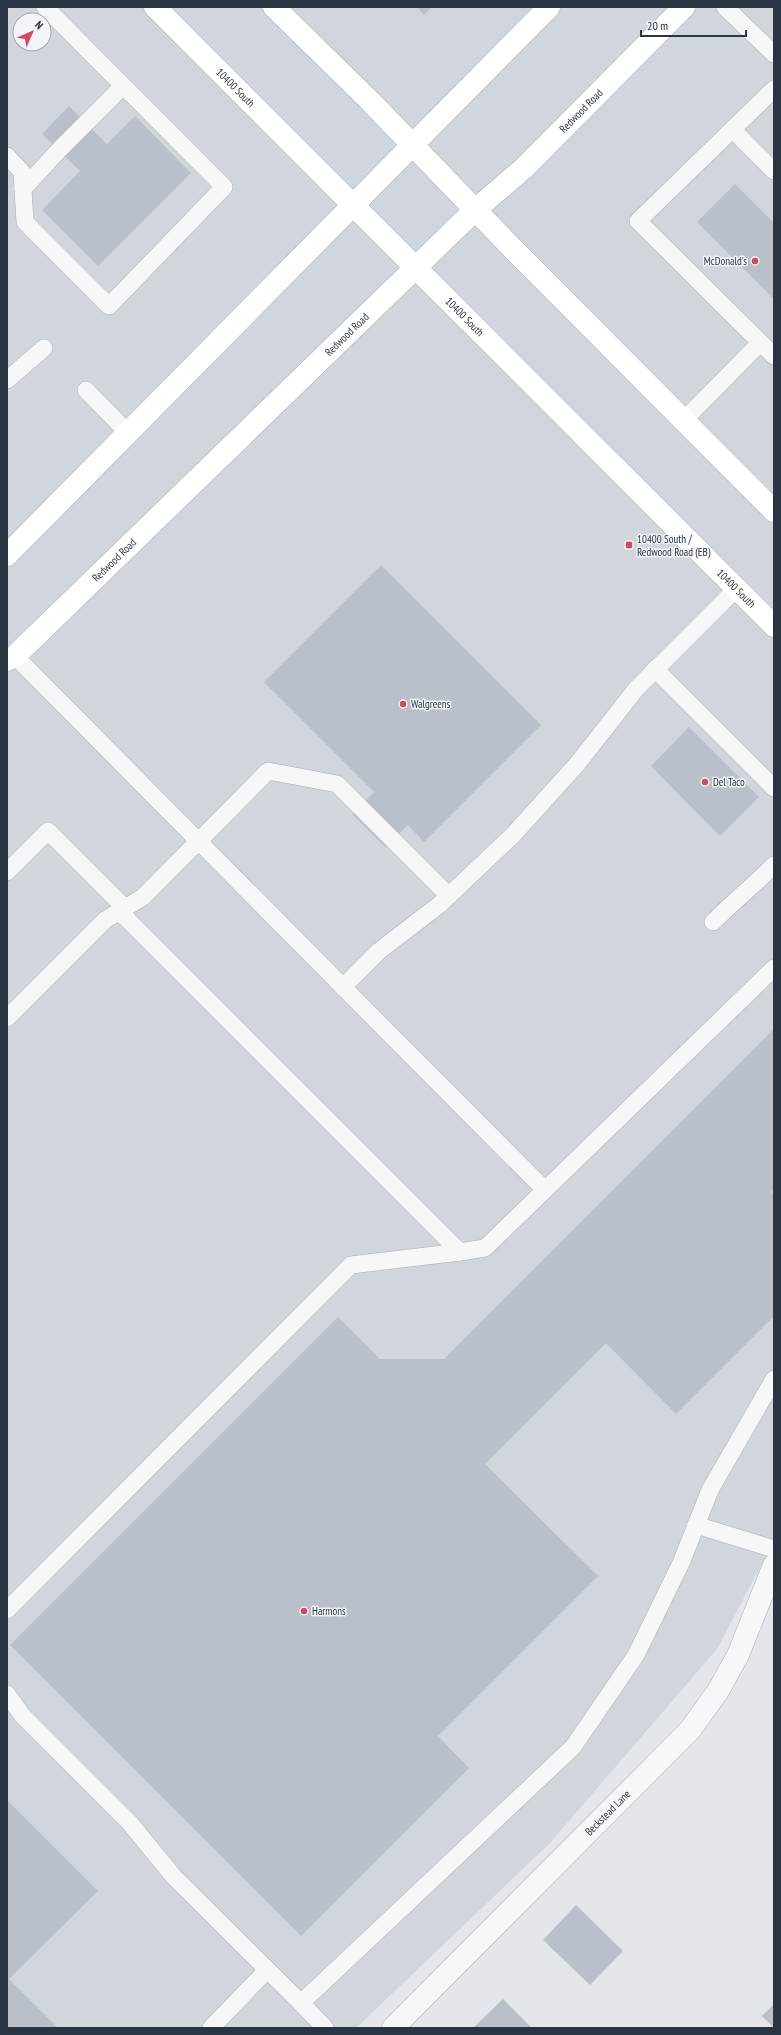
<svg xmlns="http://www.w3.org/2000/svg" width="781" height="2035" font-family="'PT Sans Narrow',sans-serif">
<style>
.built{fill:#d1d6dd;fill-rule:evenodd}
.building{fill:#bac0c9}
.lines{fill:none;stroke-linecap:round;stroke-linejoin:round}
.service-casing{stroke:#a8aeb6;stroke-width:18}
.tertiary-casing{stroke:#a8aeb6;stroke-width:23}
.primary-casing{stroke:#a2abb7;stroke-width:23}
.service{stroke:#f6f7f9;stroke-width:17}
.tertiary{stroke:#f6f7f9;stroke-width:22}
.primary{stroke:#fff;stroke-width:22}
.poi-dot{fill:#d04962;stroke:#f3f5f8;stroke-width:1.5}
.labels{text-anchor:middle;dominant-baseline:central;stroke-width:3;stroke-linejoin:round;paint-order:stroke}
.street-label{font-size:11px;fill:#2a3544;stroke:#f3f5f8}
.poi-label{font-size:11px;fill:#2a3544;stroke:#f3f5f8;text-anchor:start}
</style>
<rect width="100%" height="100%" fill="#e3e7eb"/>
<path class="built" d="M7,7H774V1541L717,1649L550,1843L356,2028H7ZM20,20H44V44H20Z"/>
<g class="building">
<polygon points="417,7 432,7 424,15"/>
<polygon points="69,106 107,144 135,116 191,173 98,266 42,210 80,171 42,134"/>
<polygon points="735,184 774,223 774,299 697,222"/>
<polygon points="381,565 541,725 424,842 408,825 385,847 352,814 374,792 264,682"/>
<polygon points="689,727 759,797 720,836 651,766"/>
<polygon points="774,1029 774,1189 771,1192 774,1195 774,1316 676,1414 606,1343 485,1464 598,1576 438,1736 469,1768 301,1936 10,1645 338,1317 380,1359 444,1359"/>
<polygon points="7,1800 98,1891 9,1979 58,2028 7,2028"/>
<polygon points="576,1905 623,1951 590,1985 543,1940"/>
<polygon points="503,1999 532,2028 473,2028"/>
<polygon points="774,2004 774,2028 762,2016"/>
</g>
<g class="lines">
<defs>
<g id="service">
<polyline points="725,7 774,54"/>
<polyline points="774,89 638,221 774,356"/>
<polyline points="733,130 774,171"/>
<polyline points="7,156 22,172 25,222 109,306 224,187 45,7"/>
<polyline points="23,189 59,150 123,86"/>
<polyline points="7,380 44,348"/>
<polyline points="86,390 128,433"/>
<polyline points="684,420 760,343"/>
<polyline points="15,656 343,987 379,951 439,905 513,835 578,763 636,689 736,589"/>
<polyline points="655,669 774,788"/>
<polyline points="7,872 48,831 125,908"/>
<polyline points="119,911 460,1252"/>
<path d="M713,922C733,902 754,885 774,865"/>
<polyline points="343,987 545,1190"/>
<polyline points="7,1018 105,920 143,897 268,771 337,784 449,896"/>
<polyline points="696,1525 774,1549"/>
<polyline points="7,1610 351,1265 460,1252 485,1248 774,968"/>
<polyline points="7,1694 22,1715 129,1822 174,1877 301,2003"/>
<polyline points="211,2028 267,1970"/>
<polyline points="325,2028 301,2003 573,1747 636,1655 681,1563 710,1490 774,1379"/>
</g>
<g id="tertiary">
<path id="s1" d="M393,2028L690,1730L718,1691L738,1655L774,1565"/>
</g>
<g id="primary">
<path id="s2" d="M155,7L774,626"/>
<polyline points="274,7 370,101 516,252 774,511"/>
<polyline points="7,555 549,7"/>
<path id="s3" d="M7,660L15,656L475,210L524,168L684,7"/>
</g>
</defs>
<use href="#service" class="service-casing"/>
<use href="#tertiary" class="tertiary-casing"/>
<use href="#primary" class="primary-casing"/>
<use href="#service" class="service"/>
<use href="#tertiary" class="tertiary"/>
<use href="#primary" class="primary"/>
</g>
<g class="poi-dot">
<circle cx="755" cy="261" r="4"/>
<rect x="625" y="541" width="8" height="8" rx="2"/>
<circle cx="403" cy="704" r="4"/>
<circle cx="705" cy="782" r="4"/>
<circle cx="304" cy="1611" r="4"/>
</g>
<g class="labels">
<g class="street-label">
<text stroke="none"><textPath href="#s2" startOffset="114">10400 South</textPath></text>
<text stroke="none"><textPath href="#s3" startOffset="795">Redwood Road</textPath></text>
<text stroke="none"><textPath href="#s2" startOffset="438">10400 South</textPath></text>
<text stroke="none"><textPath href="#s3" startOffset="471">Redwood Road</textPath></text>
<text stroke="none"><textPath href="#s3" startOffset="147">Redwood Road</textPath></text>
<text stroke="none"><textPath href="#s2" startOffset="822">10400 South</textPath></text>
<text stroke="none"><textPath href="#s1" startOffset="304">Beckstead Lane</textPath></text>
</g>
<g class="poi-label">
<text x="747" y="261" text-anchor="end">McDonald's</text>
<text x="637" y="539">10400 South /<tspan x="637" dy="13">Redwood Road (EB)</tspan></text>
<text x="411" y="704">Walgreens</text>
<text x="713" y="782">Del Taco</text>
<text x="312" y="1611">Harmons</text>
</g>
</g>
<rect width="781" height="2035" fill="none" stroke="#2a3544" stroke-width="16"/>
<g transform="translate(32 32) rotate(45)"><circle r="19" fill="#f3f5f8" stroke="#a3a8b0"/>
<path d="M0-3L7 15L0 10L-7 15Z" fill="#d04962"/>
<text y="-6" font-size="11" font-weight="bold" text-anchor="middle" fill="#2a3544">N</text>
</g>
<path d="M641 30v6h105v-6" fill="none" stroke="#2a3544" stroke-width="2"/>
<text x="647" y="30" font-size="12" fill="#2a3544" stroke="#f3f5f8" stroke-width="3" paint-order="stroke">20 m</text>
</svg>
